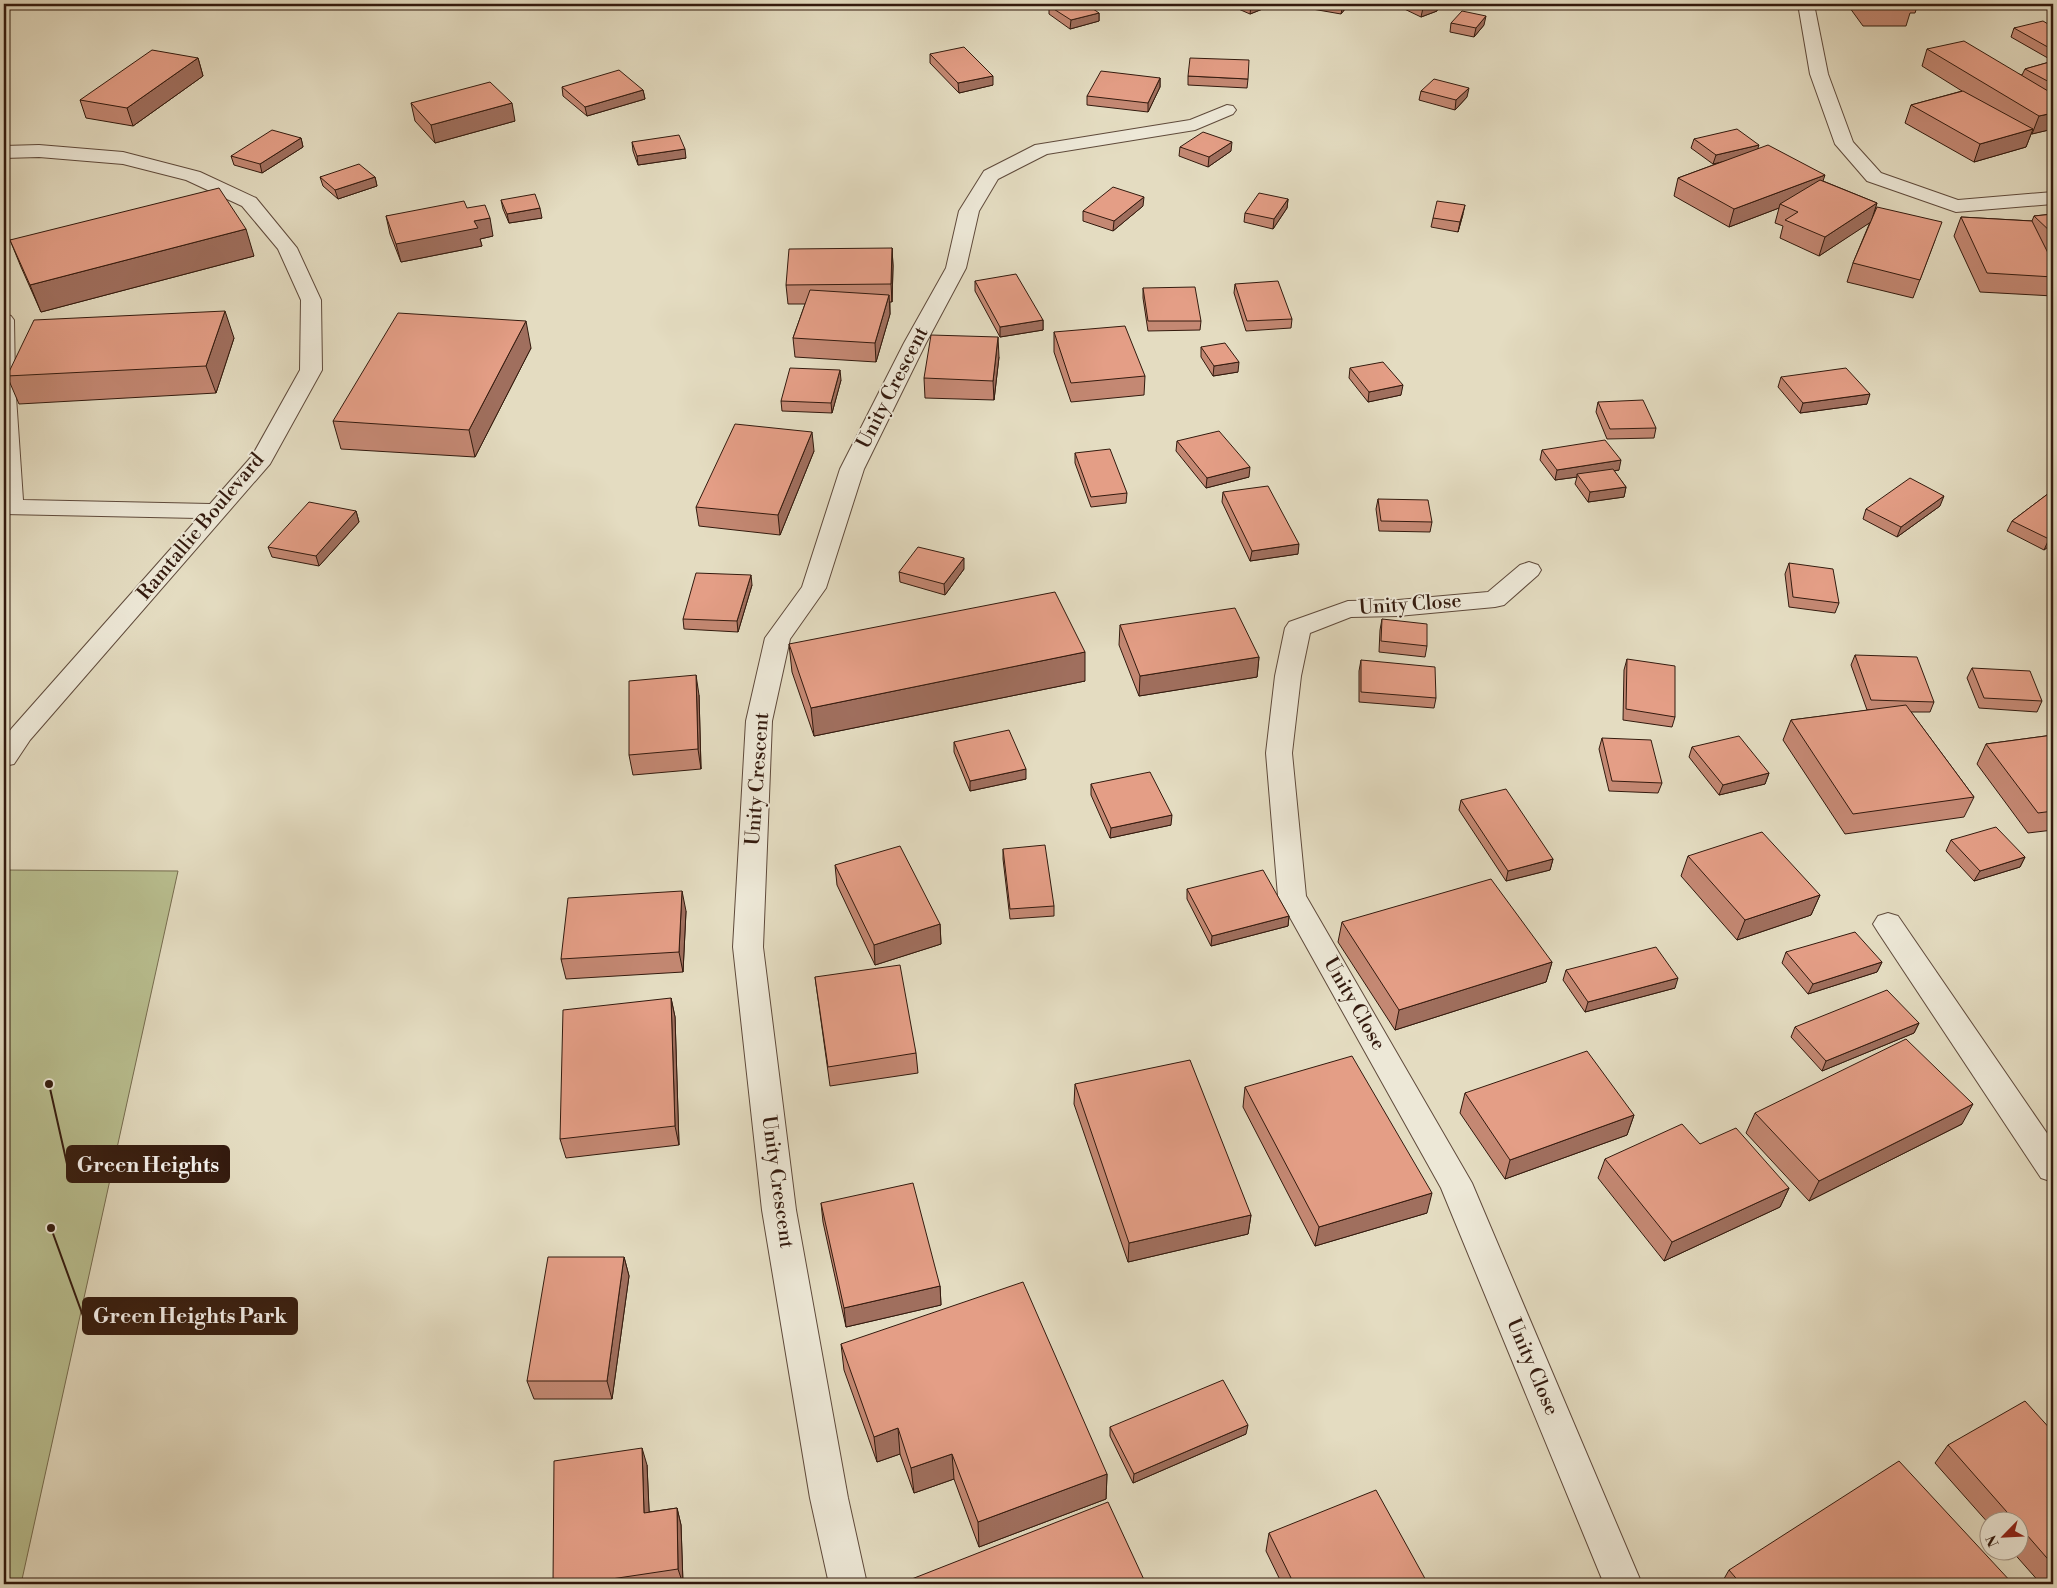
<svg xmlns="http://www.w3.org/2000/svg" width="2057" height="1588" font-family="'Libre Bodoni',serif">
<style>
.green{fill:#b9bf90;stroke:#766c4f}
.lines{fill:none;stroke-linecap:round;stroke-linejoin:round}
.street-casing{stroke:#5f4a3b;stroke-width:2}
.street{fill:#ede8d7;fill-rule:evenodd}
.wall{fill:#c48873;stroke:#331a0e}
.shaded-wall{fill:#a06f5e;stroke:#331a0e}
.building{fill:#e49e86;stroke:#331a0e}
.labels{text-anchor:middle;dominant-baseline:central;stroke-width:4;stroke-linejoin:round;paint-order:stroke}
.street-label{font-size:20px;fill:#331a0e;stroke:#ede8d7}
.leader{fill:none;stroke:#331a0e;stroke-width:2}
.callout-dot{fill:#331a0e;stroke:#ede8d7;stroke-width:2}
.callout{fill:#331a0e;stroke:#331a0e;stroke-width:2}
.callout-label{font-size:21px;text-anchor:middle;font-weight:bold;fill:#fff}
</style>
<rect width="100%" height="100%" fill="#e4dcc1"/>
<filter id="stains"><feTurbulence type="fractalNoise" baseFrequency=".004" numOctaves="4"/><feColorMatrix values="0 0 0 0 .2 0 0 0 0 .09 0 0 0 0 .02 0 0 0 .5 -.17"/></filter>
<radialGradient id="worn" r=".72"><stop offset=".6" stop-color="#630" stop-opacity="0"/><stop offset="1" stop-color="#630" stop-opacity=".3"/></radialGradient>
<polygon class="green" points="4,870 178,871 21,1584 4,1584"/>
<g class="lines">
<defs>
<g id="street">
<polygon points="1798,4 1814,4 1828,74 1853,142 1881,173 1958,200 2053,192 2053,204 1956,212 1867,181 1835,144 1810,74"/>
<polygon points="1227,105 1233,106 1236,110 1233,114 1195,130 1047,154 998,179 979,211 966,268 926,343 864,469 826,588 790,639 772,721 763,947 796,1210 848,1498 867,1584 829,1584 810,1498 762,1210 733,947 746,721 765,638 802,587 840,469 904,343 946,268 959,211 984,171 1035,145 1190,120"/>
<polygon points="39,145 123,152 200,172 256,198 297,248 321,300 322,370 270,464 30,740 14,764 4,766 4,738 12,728 198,518 4,514 4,314 11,316 14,320 15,382 23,500 210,504 252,456 300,370 301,300 278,249 242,206 186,180 123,164 39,157 4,158 4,146"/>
<polygon points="1529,562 1538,565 1541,570 1538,575 1504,605 1495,607 1398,616 1351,617 1310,633 1301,676 1292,753 1306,896 1472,1183 1642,1584 1604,1584 1441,1188 1278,896 1266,753 1275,676 1285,628 1289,622 1348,601 1398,600 1488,592 1520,565"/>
<polygon points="1888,913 1898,916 2053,1142 2053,1182 2041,1178 1878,932 1873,924 1878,916"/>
</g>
</defs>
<use href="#street" class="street-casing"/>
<use href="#street" class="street"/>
</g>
<g class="wall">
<polygon points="1227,4 1275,4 1250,14"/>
<polygon points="1296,4 1349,4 1341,14 1295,6"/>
<polygon points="1394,4 1438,4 1437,11 1421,17"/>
<polygon points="1847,4 1918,4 1915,13 1910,13 1906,26 1863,26"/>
<polygon points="1049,6 1099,13 1099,21 1070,29 1049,14"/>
<polygon points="1451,23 1484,25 1474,37 1450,32"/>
<polygon points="2053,27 2053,129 2031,134 2026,147 1974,162 1905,123 1911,105 1962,91 1922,66 1927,49 2022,75 2025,69 2053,61 2011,37 2014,28"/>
<polygon points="930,54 993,85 959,93 930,63"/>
<polygon points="198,58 203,76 133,126 86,118 80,100"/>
<polygon points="1188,76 1248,79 1247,88 1188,85"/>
<polygon points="1160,78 1160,87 1148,112 1087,105 1087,96"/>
<polygon points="562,87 643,90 645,99 587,116 563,96"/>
<polygon points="1421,91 1467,97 1455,110 1419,100"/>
<polygon points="411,103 515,121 435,143 415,121"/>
<polygon points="301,138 303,147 262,173 234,165 231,156"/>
<polygon points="1694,139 1758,149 1823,181 1877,203 1873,216 1935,240 1913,298 1847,282 1853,263 1870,222 1819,256 1780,238 1783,226 1775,223 1779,208 1729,227 1674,196 1678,178 1724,161 1713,164 1691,148"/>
<polygon points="632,142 686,158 638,165 633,151"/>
<polygon points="1180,147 1231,151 1208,167 1179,156"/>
<polygon points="320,177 375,177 377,186 338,199 323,186"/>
<polygon points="1288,199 1287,208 1273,229 1244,222 1245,213"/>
<polygon points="501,200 542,218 509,223 503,209"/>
<polygon points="1143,206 1113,231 1083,221 1083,211"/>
<polygon points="467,208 493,236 480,239 482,246 401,262 390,234 386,216"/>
<polygon points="1463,214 1458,232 1431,227 1433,218"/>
<polygon points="2053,214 2053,260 2050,257 2053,263 2053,296 1980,292 1954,236 1961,217 2032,221 2034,216"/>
<polygon points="10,240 254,256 41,312 21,267"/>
<polygon points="892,248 893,266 892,302 890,302 890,314 876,362 795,357 793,338 805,304 788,304 786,285"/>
<polygon points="975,281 1043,320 1043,330 1000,337 975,291"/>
<polygon points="1235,284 1292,319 1291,328 1246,331 1234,293"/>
<polygon points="1143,288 1201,321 1200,330 1148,331 1143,298"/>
<polygon points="1054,332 1145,376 1144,395 1071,402 1054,352"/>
<polygon points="234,338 216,393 19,404 7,376"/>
<polygon points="1201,347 1238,372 1213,376 1201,357"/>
<polygon points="531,348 475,457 341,449 333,421"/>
<polygon points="999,357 994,400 925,398 924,378"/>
<polygon points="1350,368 1401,395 1368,402 1349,378"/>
<polygon points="1781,377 1867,404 1800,413 1778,387"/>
<polygon points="841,380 832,413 782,411 781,401"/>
<polygon points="1598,402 1656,428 1654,438 1607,439 1596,412"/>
<polygon points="1177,441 1249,477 1206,488 1176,451"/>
<polygon points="1542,450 1619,470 1614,471 1626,487 1624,497 1588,502 1575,484 1577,477 1555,480 1540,460"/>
<polygon points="814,451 780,535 699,526 696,507"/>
<polygon points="1075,453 1127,493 1126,503 1091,507 1075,463"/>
<polygon points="2053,490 2053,543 2044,550 2007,531 2012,521"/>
<polygon points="1223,492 1298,554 1250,561 1222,502"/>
<polygon points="1378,499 1432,522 1430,532 1379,531 1376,509"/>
<polygon points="1940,506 1897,537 1863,519 1866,509"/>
<polygon points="356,511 359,522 319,566 272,557 268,547"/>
<polygon points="1789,563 1839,603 1835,613 1789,607 1785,574"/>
<polygon points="964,569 945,595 900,582 899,572"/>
<polygon points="752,585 738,632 684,629 683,619"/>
<polygon points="1382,619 1427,646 1425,657 1379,652 1380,630"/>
<polygon points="1120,625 1259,657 1257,677 1139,696 1119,645"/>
<polygon points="789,644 1085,681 814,736 792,672"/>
<polygon points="1855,655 1934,702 1930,712 1911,712 1974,797 1964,817 1845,834 1783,740 1791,720 1870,710 1867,710 1851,665"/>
<polygon points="1627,659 1675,717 1672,727 1623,720 1624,670"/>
<polygon points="1361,660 1436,698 1434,708 1359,702 1359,671"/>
<polygon points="1972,668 2042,701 2037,712 1979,708 1967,678"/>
<polygon points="699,695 701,769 633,775 629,755"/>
<polygon points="2053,735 2053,830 2028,833 1977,764 1986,744"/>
<polygon points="1602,738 1662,783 1658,793 1609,791 1599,749"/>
<polygon points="954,742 1026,779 970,791 954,752"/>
<polygon points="1692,747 1769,773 1765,784 1719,795 1689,757"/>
<polygon points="1091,784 1171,825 1110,838 1091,795"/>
<polygon points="1461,800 1553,859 1550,870 1506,881 1459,810"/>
<polygon points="1951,840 2025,857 2020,867 1974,881 1946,851"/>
<polygon points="1003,849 1054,906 1054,916 1010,919 1003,859"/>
<polygon points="1688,856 1820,895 1811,915 1737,940 1681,876"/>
<polygon points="835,865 940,924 941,944 875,965 837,885"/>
<polygon points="1187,889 1289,916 1288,926 1211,946 1187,899"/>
<polygon points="686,911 683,972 566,979 561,959"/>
<polygon points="1342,922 1552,962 1546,982 1395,1030 1338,942"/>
<polygon points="1786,952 1882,962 1877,972 1808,994 1782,963"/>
<polygon points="1566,970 1675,988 1585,1012 1563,980"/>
<polygon points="815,977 916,1053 918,1073 830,1086"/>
<polygon points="671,998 675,1017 679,1145 566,1158 560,1139"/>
<polygon points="1919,1023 1914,1033 1822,1071 1791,1037 1795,1027"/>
<polygon points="1075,1084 1251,1215 1248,1234 1128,1262 1074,1104"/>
<polygon points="1245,1087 1427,1213 1315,1246 1243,1107"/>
<polygon points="1465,1093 1634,1115 1627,1135 1505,1179 1460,1113"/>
<polygon points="1755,1113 1962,1124 1809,1201 1746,1133"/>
<polygon points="1700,1144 1789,1188 1780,1207 1664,1261 1598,1178 1605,1159"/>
<polygon points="821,1203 940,1286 941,1305 846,1327 823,1222"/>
<polygon points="624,1257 629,1276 612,1399 534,1399 527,1381"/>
<polygon points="841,1344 1107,1474 1106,1499 979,1547 954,1479 914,1493 900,1454 877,1462 844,1370"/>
<polygon points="1110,1427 1246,1434 1133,1483 1110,1436"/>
<polygon points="2053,1432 2053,1584 2041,1584 2011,1550 2020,1550 2020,1520 1990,1520 1990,1525 1935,1463 1948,1445"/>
<polygon points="647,1465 649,1512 677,1508 681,1525 683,1584 553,1584"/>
<polygon points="1269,1533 1428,1584 1282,1584 1266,1551"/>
<polygon points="1729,1570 2013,1584 1721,1584"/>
</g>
<g class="shaded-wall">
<polygon points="1256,4 1275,4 1250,14 1251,6"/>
<polygon points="1343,4 1349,4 1341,14"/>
<polygon points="1434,4 1438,4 1437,11 1421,17 1423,8"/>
<polygon points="1943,4 1962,4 1942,6"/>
<polygon points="1099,13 1099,21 1070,29 1071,20"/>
<polygon points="1486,16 1484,25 1474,37 1476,28"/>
<polygon points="198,58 203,76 133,126 127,108"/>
<polygon points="993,76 993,85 959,93 958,83"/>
<polygon points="1160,78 1160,87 1148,112 1148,103"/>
<polygon points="1469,88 1467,97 1455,110 1456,100"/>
<polygon points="643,90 645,99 587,116 585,107"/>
<polygon points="512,103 515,121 435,143 431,125"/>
<polygon points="2053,113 2053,129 2032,134 2039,116"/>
<polygon points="2033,129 2026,147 1974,162 1980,144"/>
<polygon points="301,138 303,147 262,173 260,164"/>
<polygon points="1232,142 1231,151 1208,167 1209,157"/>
<polygon points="1759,145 1756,154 1713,164 1716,155"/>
<polygon points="685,149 686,158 638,165 637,156"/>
<polygon points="1825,175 1819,193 1780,204 1779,208 1729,227 1734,209"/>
<polygon points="375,177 377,186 338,199 335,190"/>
<polygon points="1144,197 1143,206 1113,231 1114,221"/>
<polygon points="1288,199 1287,208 1273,229 1274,219"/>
<polygon points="1877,203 1871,222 1819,256 1825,237"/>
<polygon points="1465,205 1463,214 1458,232 1460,222"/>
<polygon points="540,208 542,218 509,223 507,214"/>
<polygon points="490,218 493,236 480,239 482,246 401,262 396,244 474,221"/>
<polygon points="246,229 254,256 41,312 30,285"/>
<polygon points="892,248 893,266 892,302 891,284"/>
<polygon points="889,295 890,314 876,362 875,343"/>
<polygon points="225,311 234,338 216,393 206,366"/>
<polygon points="1043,320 1043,330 1000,337 1000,327"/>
<polygon points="526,321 531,348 475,457 469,430"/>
<polygon points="998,337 999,357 994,400 993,381"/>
<polygon points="1239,362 1238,372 1213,376 1214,366"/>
<polygon points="840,370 841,380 832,413 831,403"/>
<polygon points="1403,385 1401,395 1368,402 1369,392"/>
<polygon points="1870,394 1867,404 1800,413 1803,403"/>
<polygon points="812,432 814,451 780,535 778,515"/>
<polygon points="1621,460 1619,470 1579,476 1577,474 1577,477 1555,480 1557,470"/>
<polygon points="1250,467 1249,477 1206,488 1207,478"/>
<polygon points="1626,487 1624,497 1588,502 1590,492"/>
<polygon points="1944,496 1940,506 1897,537 1901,527"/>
<polygon points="356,511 359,522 319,566 316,556"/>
<polygon points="2053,536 2053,543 2044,550 2049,539"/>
<polygon points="1299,544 1298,554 1250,561 1252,551"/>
<polygon points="964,558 964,569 945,595 944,584"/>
<polygon points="751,575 752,585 738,632 737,621"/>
<polygon points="1085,652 1085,681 814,736 811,708"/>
<polygon points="1259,657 1257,677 1139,696 1140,676"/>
<polygon points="696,675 699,695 701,769 698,749"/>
<polygon points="1026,769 1026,779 970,791 970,781"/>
<polygon points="1769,773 1765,784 1719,795 1723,785"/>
<polygon points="1172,815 1171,825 1110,838 1111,828"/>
<polygon points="2025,857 2020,867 1974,881 1980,871"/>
<polygon points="1553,859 1550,870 1506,881 1508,871"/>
<polygon points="682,891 686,911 683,972 679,952"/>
<polygon points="1820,895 1811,915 1737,940 1745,920"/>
<polygon points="1289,916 1288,926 1211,946 1212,936"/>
<polygon points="940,924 941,944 875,965 874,945"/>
<polygon points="1552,962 1546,982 1395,1030 1399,1010"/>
<polygon points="1882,962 1877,972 1808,994 1813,984"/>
<polygon points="1678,978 1675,988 1585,1012 1588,1002"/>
<polygon points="671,998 675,1017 679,1145 675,1126"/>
<polygon points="1919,1023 1914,1033 1822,1071 1826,1061"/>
<polygon points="1973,1104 1962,1124 1809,1201 1819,1181"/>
<polygon points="1634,1115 1627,1135 1505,1179 1510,1160"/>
<polygon points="1789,1188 1780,1207 1664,1261 1672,1242"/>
<polygon points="1432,1193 1427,1213 1315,1246 1319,1227"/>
<polygon points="1251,1215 1248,1234 1128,1262 1129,1243"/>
<polygon points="624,1257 629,1276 612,1399 607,1381"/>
<polygon points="940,1286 941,1305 846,1327 844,1308"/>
<polygon points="1248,1425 1246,1434 1133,1483 1134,1474"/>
<polygon points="898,1428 900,1454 877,1462 874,1437"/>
<polygon points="642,1448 647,1465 650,1530 644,1513"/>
<polygon points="952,1454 954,1479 914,1493 911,1468"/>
<polygon points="1107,1474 1106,1499 979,1547 978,1522"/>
<polygon points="677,1508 681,1525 683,1584 678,1569"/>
</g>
<g class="building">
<polygon points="1057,4 1086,4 1099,13 1071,20 1049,6"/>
<polygon points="1246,4 1256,4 1251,6"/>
<polygon points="1414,4 1434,4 1423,8"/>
<polygon points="1864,4 1908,4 1912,9 1868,9"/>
<polygon points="1462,11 1486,16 1476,28 1451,23"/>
<polygon points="2043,21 2053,27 2053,50 2014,28"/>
<polygon points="1964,41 2053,94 2053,113 2039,116 1927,49"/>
<polygon points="964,47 993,76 958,83 930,54"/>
<polygon points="152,50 198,58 127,108 80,100"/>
<polygon points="1190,58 1249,60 1248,79 1188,76"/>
<polygon points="2053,61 2053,84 2025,69"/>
<polygon points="619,70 643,90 585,107 562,87"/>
<polygon points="1101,71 1160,78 1148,103 1087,96"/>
<polygon points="1434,79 1469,88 1456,100 1421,91"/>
<polygon points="490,82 512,103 431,125 411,103"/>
<polygon points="1963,91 2033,129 1980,144 1911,105"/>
<polygon points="1737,129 1759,145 1716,155 1694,139"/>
<polygon points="272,130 301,138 260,164 231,156"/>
<polygon points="1203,132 1232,142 1209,157 1180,147"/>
<polygon points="679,135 685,149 637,156 632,142"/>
<polygon points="1768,145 1825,175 1734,209 1678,178"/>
<polygon points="359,164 375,177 335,190 320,177"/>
<polygon points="1820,180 1877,203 1825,237 1785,220 1798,212 1780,204"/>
<polygon points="1113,187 1144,197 1114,221 1083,211"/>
<polygon points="219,188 246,229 30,285 10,240"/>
<polygon points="1259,193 1288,199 1274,219 1245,213"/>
<polygon points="535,194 540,208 507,214 501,200"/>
<polygon points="464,201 467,208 485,205 490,218 474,221 478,228 396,244 386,216"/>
<polygon points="1437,201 1465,205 1460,222 1433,218"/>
<polygon points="1877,207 1942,222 1920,280 1853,263"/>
<polygon points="2053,214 2053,234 2034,216"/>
<polygon points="1961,217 2032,221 2053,263 2053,277 1987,273"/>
<polygon points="892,248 891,284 786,285 789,249"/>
<polygon points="1016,274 1043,320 1000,327 975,281"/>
<polygon points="1278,281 1292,319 1247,321 1235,284"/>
<polygon points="1195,287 1201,321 1148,321 1143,288"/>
<polygon points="810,290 889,295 875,343 793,338"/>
<polygon points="225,311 206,366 7,376 34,320"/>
<polygon points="398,313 526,321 469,430 333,421"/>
<polygon points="1125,326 1145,376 1071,383 1054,332"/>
<polygon points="931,335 998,337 993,381 924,378"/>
<polygon points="1225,343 1239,362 1214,366 1201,347"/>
<polygon points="1383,362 1403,385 1369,392 1350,368"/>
<polygon points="790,368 840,370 831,403 781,401"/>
<polygon points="1846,368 1870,394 1803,403 1781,377"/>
<polygon points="1643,400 1656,428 1610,429 1598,402"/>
<polygon points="735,424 812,432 778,515 696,507"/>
<polygon points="1219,431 1250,467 1207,478 1177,441"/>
<polygon points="1605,440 1621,460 1557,470 1542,450"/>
<polygon points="1110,449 1127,493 1091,497 1075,453"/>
<polygon points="1613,469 1626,487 1590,492 1577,474"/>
<polygon points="1910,478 1944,496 1901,527 1866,509"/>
<polygon points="1268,486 1299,544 1252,551 1223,492"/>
<polygon points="2053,490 2053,536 2049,539 2012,521"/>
<polygon points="1378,499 1428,500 1432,522 1381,521"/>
<polygon points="309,502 356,511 316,556 268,547"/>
<polygon points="918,547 964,558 944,584 899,572"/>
<polygon points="1789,563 1833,569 1839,603 1793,597"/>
<polygon points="696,573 751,575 737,621 683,619"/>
<polygon points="1055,592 1085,652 811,708 789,644"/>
<polygon points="1235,608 1259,657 1140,676 1120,625"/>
<polygon points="1382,619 1427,624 1427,646 1381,641"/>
<polygon points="1855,655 1917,657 1934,702 1871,700"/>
<polygon points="1627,659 1675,666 1675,717 1626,709"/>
<polygon points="1361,660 1435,667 1436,698 1361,692"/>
<polygon points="1972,668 2030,671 2042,701 1984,698"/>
<polygon points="696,675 698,749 629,755 629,681"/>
<polygon points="1906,705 1974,797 1853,814 1791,720"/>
<polygon points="1009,730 1026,769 970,781 954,742"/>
<polygon points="2053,735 2053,811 2038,813 1986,744"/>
<polygon points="1739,736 1769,773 1723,785 1692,747"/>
<polygon points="1602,738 1651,740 1662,783 1612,781"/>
<polygon points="1150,772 1172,815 1111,828 1091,784"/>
<polygon points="1506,789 1553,859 1508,871 1461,800"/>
<polygon points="1996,827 2025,857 1980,871 1951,840"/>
<polygon points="1762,832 1820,895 1745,920 1688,856"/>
<polygon points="1045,845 1054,906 1010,909 1003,849"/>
<polygon points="900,846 940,924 874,945 835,865"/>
<polygon points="1263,870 1289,916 1212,936 1187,889"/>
<polygon points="1491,879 1552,962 1399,1010 1342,922"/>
<polygon points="682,891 679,952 561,959 568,898"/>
<polygon points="1855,932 1882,962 1813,984 1786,952"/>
<polygon points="1656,947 1678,978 1588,1002 1566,970"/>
<polygon points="900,965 916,1053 828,1067 815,977"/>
<polygon points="1887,990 1919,1023 1826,1061 1795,1027"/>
<polygon points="671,998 675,1126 560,1139 563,1010"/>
<polygon points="1906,1039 1973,1104 1819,1181 1755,1113"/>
<polygon points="1587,1051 1634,1115 1510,1160 1465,1093"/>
<polygon points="1352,1056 1432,1193 1319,1227 1245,1087"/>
<polygon points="1190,1060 1251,1215 1129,1243 1075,1084"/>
<polygon points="1682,1124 1700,1144 1736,1128 1789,1188 1672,1242 1605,1159"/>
<polygon points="913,1183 940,1286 844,1308 821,1203"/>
<polygon points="548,1257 624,1257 607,1381 527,1381"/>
<polygon points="1023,1282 1107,1474 978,1522 952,1454 911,1468 898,1428 874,1437 841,1344"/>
<polygon points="1223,1380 1248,1425 1134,1474 1110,1427"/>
<polygon points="2025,1401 2053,1432 2053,1565 2020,1527 2020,1520 2014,1520 1948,1445"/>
<polygon points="642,1448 644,1513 677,1508 678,1569 578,1584 553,1584 554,1461"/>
<polygon points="1899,1461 2013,1584 1741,1584 1729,1570"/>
<polygon points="1376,1490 1428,1584 1294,1584 1269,1533"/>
<polygon points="1108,1502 1146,1584 899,1584"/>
</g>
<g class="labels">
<g class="street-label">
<text transform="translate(893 388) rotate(-63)">Unity Crescent</text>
<text transform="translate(201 527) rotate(-50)">Ramtallie Boulevard</text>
<text transform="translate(1410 605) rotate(-4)">Unity Close</text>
<text transform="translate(758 779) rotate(-86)">Unity Crescent</text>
<text transform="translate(1354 1004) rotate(60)">Unity Close</text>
<text transform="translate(777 1182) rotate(82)">Unity Crescent</text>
<text transform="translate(1532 1367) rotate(67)">Unity Close</text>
</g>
</g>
<path class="leader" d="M49 1084L67 1164M51 1228L83 1316"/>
<g class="callout-dot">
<circle cx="49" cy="1084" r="5"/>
<circle cx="51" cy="1228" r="5"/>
</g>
<g class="callout">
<rect x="67" y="1146" width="162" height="36" rx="5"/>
<rect x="83" y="1298" width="214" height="36" rx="5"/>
</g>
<g class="callout-label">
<text x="148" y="1172">Green Heights</text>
<text x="190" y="1323">Green Heights Park</text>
</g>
<rect width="2057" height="1588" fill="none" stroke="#e4dcc1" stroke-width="20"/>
<rect x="5" y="5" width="2047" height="1578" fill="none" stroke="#331a0e" stroke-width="2.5"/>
<rect x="10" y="10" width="2037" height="1568" fill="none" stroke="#331a0e"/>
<g transform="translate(2004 1536) rotate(246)"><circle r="24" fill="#ede8d7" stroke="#a39687"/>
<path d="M0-4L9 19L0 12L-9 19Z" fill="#8f2418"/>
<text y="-8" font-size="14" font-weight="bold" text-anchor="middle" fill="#331a0e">N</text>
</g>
<rect width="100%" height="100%" filter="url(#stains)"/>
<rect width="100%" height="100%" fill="url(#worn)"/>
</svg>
